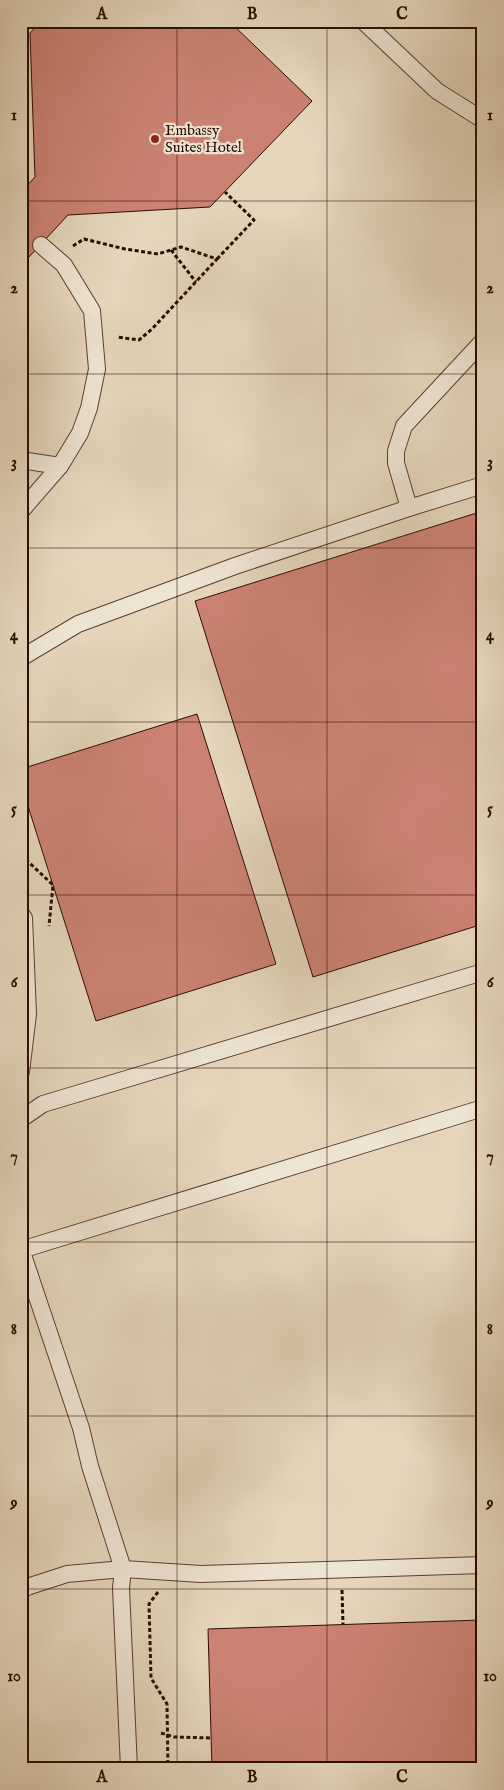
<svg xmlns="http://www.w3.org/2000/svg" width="504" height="1790" font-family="'IM FELL English',serif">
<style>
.building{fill:#cc8273;stroke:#2b0c03}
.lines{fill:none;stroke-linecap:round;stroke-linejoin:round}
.service-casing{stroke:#5a3e31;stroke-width:18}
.path{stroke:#2b0c03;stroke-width:3;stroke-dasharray:4 2.5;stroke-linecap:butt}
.service{stroke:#eee4d3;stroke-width:16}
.grid{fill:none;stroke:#2b0c03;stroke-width:1;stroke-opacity:0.55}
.poi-dot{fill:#8f2418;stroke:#eee4d3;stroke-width:2}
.labels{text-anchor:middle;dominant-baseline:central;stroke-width:4.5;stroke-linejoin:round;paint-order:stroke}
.poi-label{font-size:15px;fill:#2b0c03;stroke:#eee4d3;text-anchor:start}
.neatline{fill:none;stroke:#2b0c03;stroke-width:2}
.grid-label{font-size:16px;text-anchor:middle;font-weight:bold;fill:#2b0c03}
</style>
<rect width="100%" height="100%" fill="#e5d6bc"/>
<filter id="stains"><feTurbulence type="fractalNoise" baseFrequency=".004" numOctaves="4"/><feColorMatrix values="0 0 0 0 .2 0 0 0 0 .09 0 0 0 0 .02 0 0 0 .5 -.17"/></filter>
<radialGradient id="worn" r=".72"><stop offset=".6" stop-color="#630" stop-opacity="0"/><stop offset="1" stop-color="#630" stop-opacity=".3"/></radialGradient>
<g class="building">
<polygon points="41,21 229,21 312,101 210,207 68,215 29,257 21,250 21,192 35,177 30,33"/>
<polygon points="483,511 483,924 313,977 195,601"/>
<polygon points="197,714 276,964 96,1021 21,784 21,769"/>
<polygon points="483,1481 483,1500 477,1482"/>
<polygon points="481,1620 483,1769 212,1769 208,1629"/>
</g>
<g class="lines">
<defs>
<g id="service">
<polyline points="363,21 437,91 483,120"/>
<polyline points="21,460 60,466"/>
<polyline points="409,508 396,463 396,451 404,426 483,341"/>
<polyline points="21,511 60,466 80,433 89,408 97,369 92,311 64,265 41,245"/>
<polyline points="21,658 78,624 235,566 409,508 483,485"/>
<polyline points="21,914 24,918 28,1014 21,1072"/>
<polyline points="21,1119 43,1104 483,972"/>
<polyline points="21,1249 81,1428 90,1466 123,1569 121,1588 129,1769"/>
<polyline points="21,1250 483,1108"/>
<polyline points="21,1591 27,1587 67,1574 123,1569 201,1574 483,1565"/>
</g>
</defs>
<use href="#service" class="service-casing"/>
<g class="path">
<polyline points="21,30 30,21"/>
<polyline points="21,192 22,192"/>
<polyline points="73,246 84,239 125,249 158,254 181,247 217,259 152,329 139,340 117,337"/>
<polyline points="171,250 196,282"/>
<polyline points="217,259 254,220 225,192"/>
<polyline points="21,855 53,885 49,926"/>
<polyline points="342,1590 343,1624"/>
<polyline points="158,1592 149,1604 151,1678 167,1704 168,1769"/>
<polyline points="482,1640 483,1640"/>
<polyline points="161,1733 174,1737 211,1738"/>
</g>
<use href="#service" class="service"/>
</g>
<path class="grid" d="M177,21V1769M327,21V1769M21,201H483M21,374H483M21,548H483M21,722H483M21,895H483M21,1068H483M21,1242H483M21,1416H483M21,1589H483"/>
<circle class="poi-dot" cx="155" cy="139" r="5"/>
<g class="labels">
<g class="poi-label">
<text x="165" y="130">Embassy<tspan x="165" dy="17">Suites Hotel</tspan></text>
</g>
</g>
<rect width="504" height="1790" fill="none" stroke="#e5d6bc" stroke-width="55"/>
<rect x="28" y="28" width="448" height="1734" class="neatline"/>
<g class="grid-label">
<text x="102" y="19">A</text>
<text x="252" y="19">B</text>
<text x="402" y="19">C</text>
<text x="14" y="120">1</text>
<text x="490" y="120">1</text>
<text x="14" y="293">2</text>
<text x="490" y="293">2</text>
<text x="14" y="467">3</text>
<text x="490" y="467">3</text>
<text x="14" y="640">4</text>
<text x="490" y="640">4</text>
<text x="14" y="814">5</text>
<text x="490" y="814">5</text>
<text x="14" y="987">6</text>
<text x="490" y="987">6</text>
<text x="14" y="1161">7</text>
<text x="490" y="1161">7</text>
<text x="14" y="1334">8</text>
<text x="490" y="1334">8</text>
<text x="14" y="1508">9</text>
<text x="490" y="1508">9</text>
<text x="14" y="1681">10</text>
<text x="490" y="1681">10</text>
<text x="102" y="1782">A</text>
<text x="252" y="1782">B</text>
<text x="402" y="1782">C</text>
</g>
<rect width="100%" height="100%" filter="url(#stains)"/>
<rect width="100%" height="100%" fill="url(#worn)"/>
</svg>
